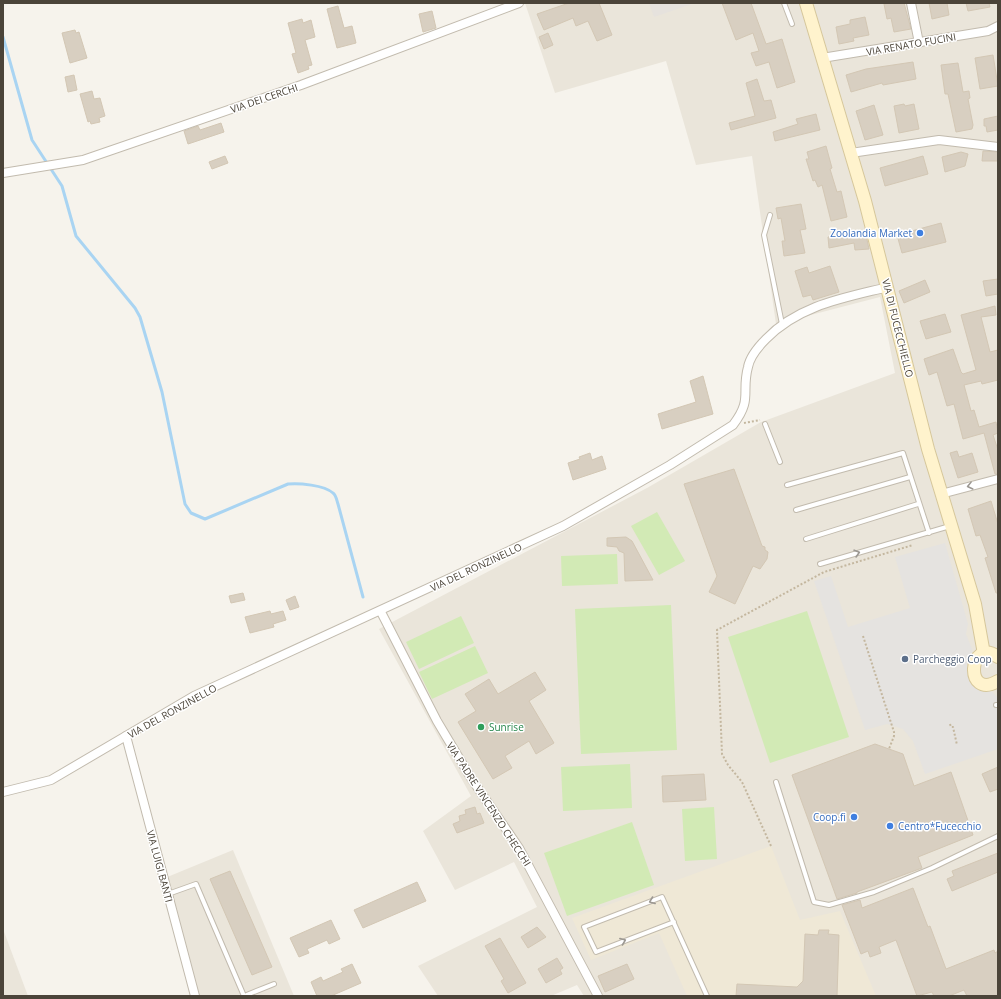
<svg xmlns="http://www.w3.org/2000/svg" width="1001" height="999" font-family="'Open Sans',sans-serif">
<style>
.residential{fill:#eae5da}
.industrial{fill:#e6e2dd}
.education{fill:#efe8d6}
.green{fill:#d2eab5}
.parking{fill:#e5e3e0}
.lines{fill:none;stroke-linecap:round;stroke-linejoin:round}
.stream{stroke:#a9d4f2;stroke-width:3}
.building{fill:#d8cfc1;stroke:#d3c7b4}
.lane-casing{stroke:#c2bbae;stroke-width:6}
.street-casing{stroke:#c2bbae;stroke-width:10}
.secondary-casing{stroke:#d6c79b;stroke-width:14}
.path{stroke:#c4b79f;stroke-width:2;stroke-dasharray:2 2;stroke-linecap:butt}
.lane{stroke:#fff;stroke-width:4}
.street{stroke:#fff;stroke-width:8}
.secondary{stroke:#fff3cd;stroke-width:12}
.oneway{stroke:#9c9892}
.shop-dot{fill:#3f7fe0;stroke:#fff;stroke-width:1.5}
.service-dot{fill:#5c6f8a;stroke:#fff;stroke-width:1.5}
.leisure-dot{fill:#2e9e5b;stroke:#fff;stroke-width:1.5}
.labels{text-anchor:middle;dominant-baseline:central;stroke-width:3;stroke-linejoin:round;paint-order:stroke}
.street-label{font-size:10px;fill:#4b4439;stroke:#fff}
.shop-label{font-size:10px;fill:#366cbe;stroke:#fff;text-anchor:end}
.service-label{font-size:10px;fill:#4e5e75;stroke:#fff;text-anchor:start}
.leisure-label{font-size:10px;fill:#27864d;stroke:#fff;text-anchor:start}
</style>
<rect width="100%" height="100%" fill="#f6f3ec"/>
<g class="residential">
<polygon points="525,3 998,3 998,996 584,996 577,985 551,996 438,996 418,966 537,907 514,862 455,890 423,831 471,796 379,629 647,488 761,422 895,373 880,297 776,324 752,156 696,165 666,61 555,93"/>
<polygon points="233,850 294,996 190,996 160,880"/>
<polygon points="3,929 28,996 3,996"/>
</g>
<polygon class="industrial" points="649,3 695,3 654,17"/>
<polygon class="education" points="771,846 800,920 840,911 876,996 687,996 659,933 591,960 572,918"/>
<g class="green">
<polygon points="657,512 685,561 659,575 631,526"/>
<polygon points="617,554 618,584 562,586 561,556"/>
<polygon points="671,605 677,750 581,754 575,609"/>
<polygon points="807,611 849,737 770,763 728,637"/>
<polygon points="461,616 474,643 419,669 406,642"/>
<polygon points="475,646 488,673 432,699 419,672"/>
<polygon points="630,764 632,808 563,811 561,767"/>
<polygon points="714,807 717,859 685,861 682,809"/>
<polygon points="632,822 654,885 567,916 544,853"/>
</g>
<polygon class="parking" points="945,543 968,624 966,634 972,649 972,656 967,662 969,674 974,687 992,692 998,698 998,749 925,774 913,741 903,729 887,724 865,730 814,581 831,576 848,627 910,608 895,557"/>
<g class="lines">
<path class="stream" d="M3,37L32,140L62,186L76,236L135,308L140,317L162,392L185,504L191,513L205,519L288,484C299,483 324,485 333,493C336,495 337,501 338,504L363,597"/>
</g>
<g class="building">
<polygon points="569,3 599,3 612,35 597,41 588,21 576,26 573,18 544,30 537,14"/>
<polygon points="722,3 751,3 766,44 782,39 795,82 777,88 769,62 756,66 751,53 759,51 753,33 736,40"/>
<polygon points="890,3 904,3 911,29 894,32 891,18 887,19 884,4"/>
<polygon points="929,3 947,3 949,15 932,19"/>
<polygon points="966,3 989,3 990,7 968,11"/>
<polygon points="338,6 344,28 352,26 356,43 337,48 327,9"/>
<polygon points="432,11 436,28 423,32 419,14"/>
<polygon points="865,17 869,35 853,38 854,41 839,44 836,27 850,24 850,20"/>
<polygon points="302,19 303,23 311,20 315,37 305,40 312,65 308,66 309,69 298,73 292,54 296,53 288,23"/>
<polygon points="75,30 76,33 79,32 87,58 70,63 62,33"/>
<polygon points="548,33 553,45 544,49 539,37"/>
<polygon points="993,55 998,86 980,89 975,58"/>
<polygon points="913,62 916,79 883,85 882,83 851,92 846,75 866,69"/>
<polygon points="958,63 963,92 969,91 970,98 968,99 973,125 972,129 956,132 948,94 945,94 941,65"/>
<polygon points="74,75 77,90 68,92 65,77"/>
<polygon points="757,79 764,101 771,100 776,118 731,130 729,123 755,116 746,83"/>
<polygon points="92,91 94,99 100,98 105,116 99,118 100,122 91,124 90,121 88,122 80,94"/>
<polygon points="904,104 905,106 914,104 919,129 899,133 894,106"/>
<polygon points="874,105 883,135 865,140 856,111"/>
<polygon points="816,114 820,130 775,141 773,132 798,124 796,119"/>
<polygon points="998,116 998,130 987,132 986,126 984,126 984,119"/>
<polygon points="221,123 224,132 188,144 184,131 198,126 200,130"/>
<polygon points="826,146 832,168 830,169 837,192 841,191 847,217 831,221 822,185 818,187 815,180 813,181 806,159 809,159 807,152"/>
<polygon points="983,151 998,152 998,161 982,161"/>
<polygon points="961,152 968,154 965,166 945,172 942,157"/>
<polygon points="225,156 228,163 212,169 209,162"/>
<polygon points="923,156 928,174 885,186 880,168"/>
<polygon points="801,204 806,229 800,230 805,253 784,256 782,241 785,241 781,218 778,219 776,208"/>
<polygon points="941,223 946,242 902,253 897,235"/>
<polygon points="854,234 854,237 866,235 869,249 855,250 854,243 829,248 828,237"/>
<polygon points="830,266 839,292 813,300 811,295 803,297 795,271 807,267 809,273"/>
<polygon points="998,279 998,294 986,296 983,281"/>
<polygon points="925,280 930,292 904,303 899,291"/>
<polygon points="995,306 996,315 981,317 990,352 998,350 998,380 982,384 981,381 964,385 971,411 974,410 979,427 996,422 998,433 993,435 998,450 998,474 995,474 984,433 963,439 954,404 947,406 937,372 929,375 924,359 953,349 961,372 963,374 976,370 961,315"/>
<polygon points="945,314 951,332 926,339 920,321"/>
<polygon points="703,376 713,414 662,429 658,414 696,402 690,381"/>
<polygon points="957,451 959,457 972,453 978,472 958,478 950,453"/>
<polygon points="590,453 592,460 602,456 606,469 573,480 568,463 580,459 579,457"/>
<polygon points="734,469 762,546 765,547 765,550 768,552 767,559 760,569 753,566 735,604 709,592 717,576 684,484"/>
<polygon points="991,501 998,524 998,593 996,593 985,558 988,557 980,535 976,536 968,509"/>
<polygon points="626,537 632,541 653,580 625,581 624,553 619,551 617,547 607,546 607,538"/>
<polygon points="243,593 245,600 231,603 229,596"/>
<polygon points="295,596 299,607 290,610 286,600"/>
<polygon points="270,611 271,614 283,611 286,620 273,624 274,627 250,633 245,617"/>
<polygon points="535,672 546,690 529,701 554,743 536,754 529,741 505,756 512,768 493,779 458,722 476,711 465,694 489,679 498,694"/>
<polygon points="875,744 903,754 914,786 951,772 973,835 918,857 922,868 857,892 857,893 837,899 792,775"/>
<polygon points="998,767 998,789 990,792 982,774"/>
<polygon points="704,774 706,800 663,802 662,776"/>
<polygon points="475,807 477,814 480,813 484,823 457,833 453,824 460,821 459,816 466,814 465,810"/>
<polygon points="998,853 998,872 952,891 947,879 954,876 952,871"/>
<polygon points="230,871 272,967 252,975 210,879"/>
<polygon points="417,882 426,901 363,928 354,910"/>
<polygon points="913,888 928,927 930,926 946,969 994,950 995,953 998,951 998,996 967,996 964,990 949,996 934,996 932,992 917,996 896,940 879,947 881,953 870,957 868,951 861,954 842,905 860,900 862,908"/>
<polygon points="331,920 340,939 329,944 327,940 307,949 309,953 299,957 290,938"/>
<polygon points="537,927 546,937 528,948 521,937"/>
<polygon points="819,930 829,930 828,934 839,935 837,996 736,996 737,984 797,987 803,981 805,934 818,935"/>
<polygon points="500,938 526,983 508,993 501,981 504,979 485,946"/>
<polygon points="557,958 563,968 560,970 562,974 546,983 538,969"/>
<polygon points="352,964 361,983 331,996 317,996 311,982 321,977 323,981 343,972 341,969"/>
<polygon points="627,964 634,979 605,992 598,976"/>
</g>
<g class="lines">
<defs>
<g id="lane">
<polyline points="784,3 792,24"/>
<polyline points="770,215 764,235 782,324"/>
<polyline points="765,424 780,462"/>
<polyline points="787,485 903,453 929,533"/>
<polyline points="796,510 910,477"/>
<polyline points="806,539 918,504"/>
<polyline points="820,564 950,526"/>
<polyline points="996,705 998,705"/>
<polyline points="776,782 814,902 829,905 874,892 932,868 998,836"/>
<polyline points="168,894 196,884 244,996 274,984"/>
<polyline points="674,922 596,952 584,927 662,897 707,996"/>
</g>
<g id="street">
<polyline points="911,3 919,43"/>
<polyline points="822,58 988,31 998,26"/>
<polyline points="851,153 939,140 998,147"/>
<polyline points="3,173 83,160 301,85 519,3"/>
<polyline points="941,494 998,479"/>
<polyline points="381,612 437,721 471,778 519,848 598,996"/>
<polyline points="126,736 195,996"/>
<path d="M3,792L51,780L194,696L563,526L670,465L733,425C753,399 741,393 748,367C750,356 758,347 766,339C799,305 844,298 888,287"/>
</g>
<g id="secondary">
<polyline points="806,3 865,201 928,449 975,604 984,654"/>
<path d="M998,657C968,636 964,701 998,681"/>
</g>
</defs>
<use href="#lane" class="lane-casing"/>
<use href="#street" class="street-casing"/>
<use href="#secondary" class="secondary-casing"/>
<g class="path">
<polyline points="744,423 760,420"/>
<polyline points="863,636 894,732 894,736 889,749"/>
<polyline points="950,724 951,727 953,727 957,745"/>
<polyline points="771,846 742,782 728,765 722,754 717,630 824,572 913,545"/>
</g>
<use href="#lane" class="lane"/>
<use href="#street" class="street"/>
<use href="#secondary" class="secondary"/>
</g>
<defs><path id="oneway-chevron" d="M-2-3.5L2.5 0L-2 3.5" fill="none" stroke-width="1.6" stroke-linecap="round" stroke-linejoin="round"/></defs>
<g class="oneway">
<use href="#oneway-chevron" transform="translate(970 486) rotate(166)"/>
<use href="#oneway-chevron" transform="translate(857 553) rotate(-16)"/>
<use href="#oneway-chevron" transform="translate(652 901) rotate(159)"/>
<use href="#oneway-chevron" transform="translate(623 941) rotate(-21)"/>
</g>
<g class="shop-dot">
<circle cx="920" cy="233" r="4"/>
<circle cx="854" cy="817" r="4"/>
<circle cx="890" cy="826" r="4"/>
</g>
<circle class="service-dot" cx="905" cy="659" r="4"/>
<circle class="leisure-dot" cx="481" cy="727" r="4"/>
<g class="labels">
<g class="street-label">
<text transform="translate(911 44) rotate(-10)">VIA RENATO FUCINI</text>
<text transform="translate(264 98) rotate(-19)">VIA DEI CERCHI</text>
<text transform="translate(898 328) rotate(76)">VIA DI FUCECCHIELLO</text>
<text transform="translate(476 567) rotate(-25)">VIA DEL RONZINELLO</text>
<text transform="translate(172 711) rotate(-29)">VIA DEL RONZINELLO</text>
<text transform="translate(489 804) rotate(57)">VIA PADRE VINCENZO CHECCHI</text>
<text transform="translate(160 866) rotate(75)">VIA LUIGI BANTI</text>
</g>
<g class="shop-label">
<text x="912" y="233">Zoolandia Market</text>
<text x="846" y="817">Coop.fi</text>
<text x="898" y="826" text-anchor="start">Centro*Fucecchio</text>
</g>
<g class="service-label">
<text x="913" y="659">Parcheggio Coop</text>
</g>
<g class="leisure-label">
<text x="489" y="727">Sunrise</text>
</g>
</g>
<rect width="1001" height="999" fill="none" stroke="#4b4439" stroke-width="8"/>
</svg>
